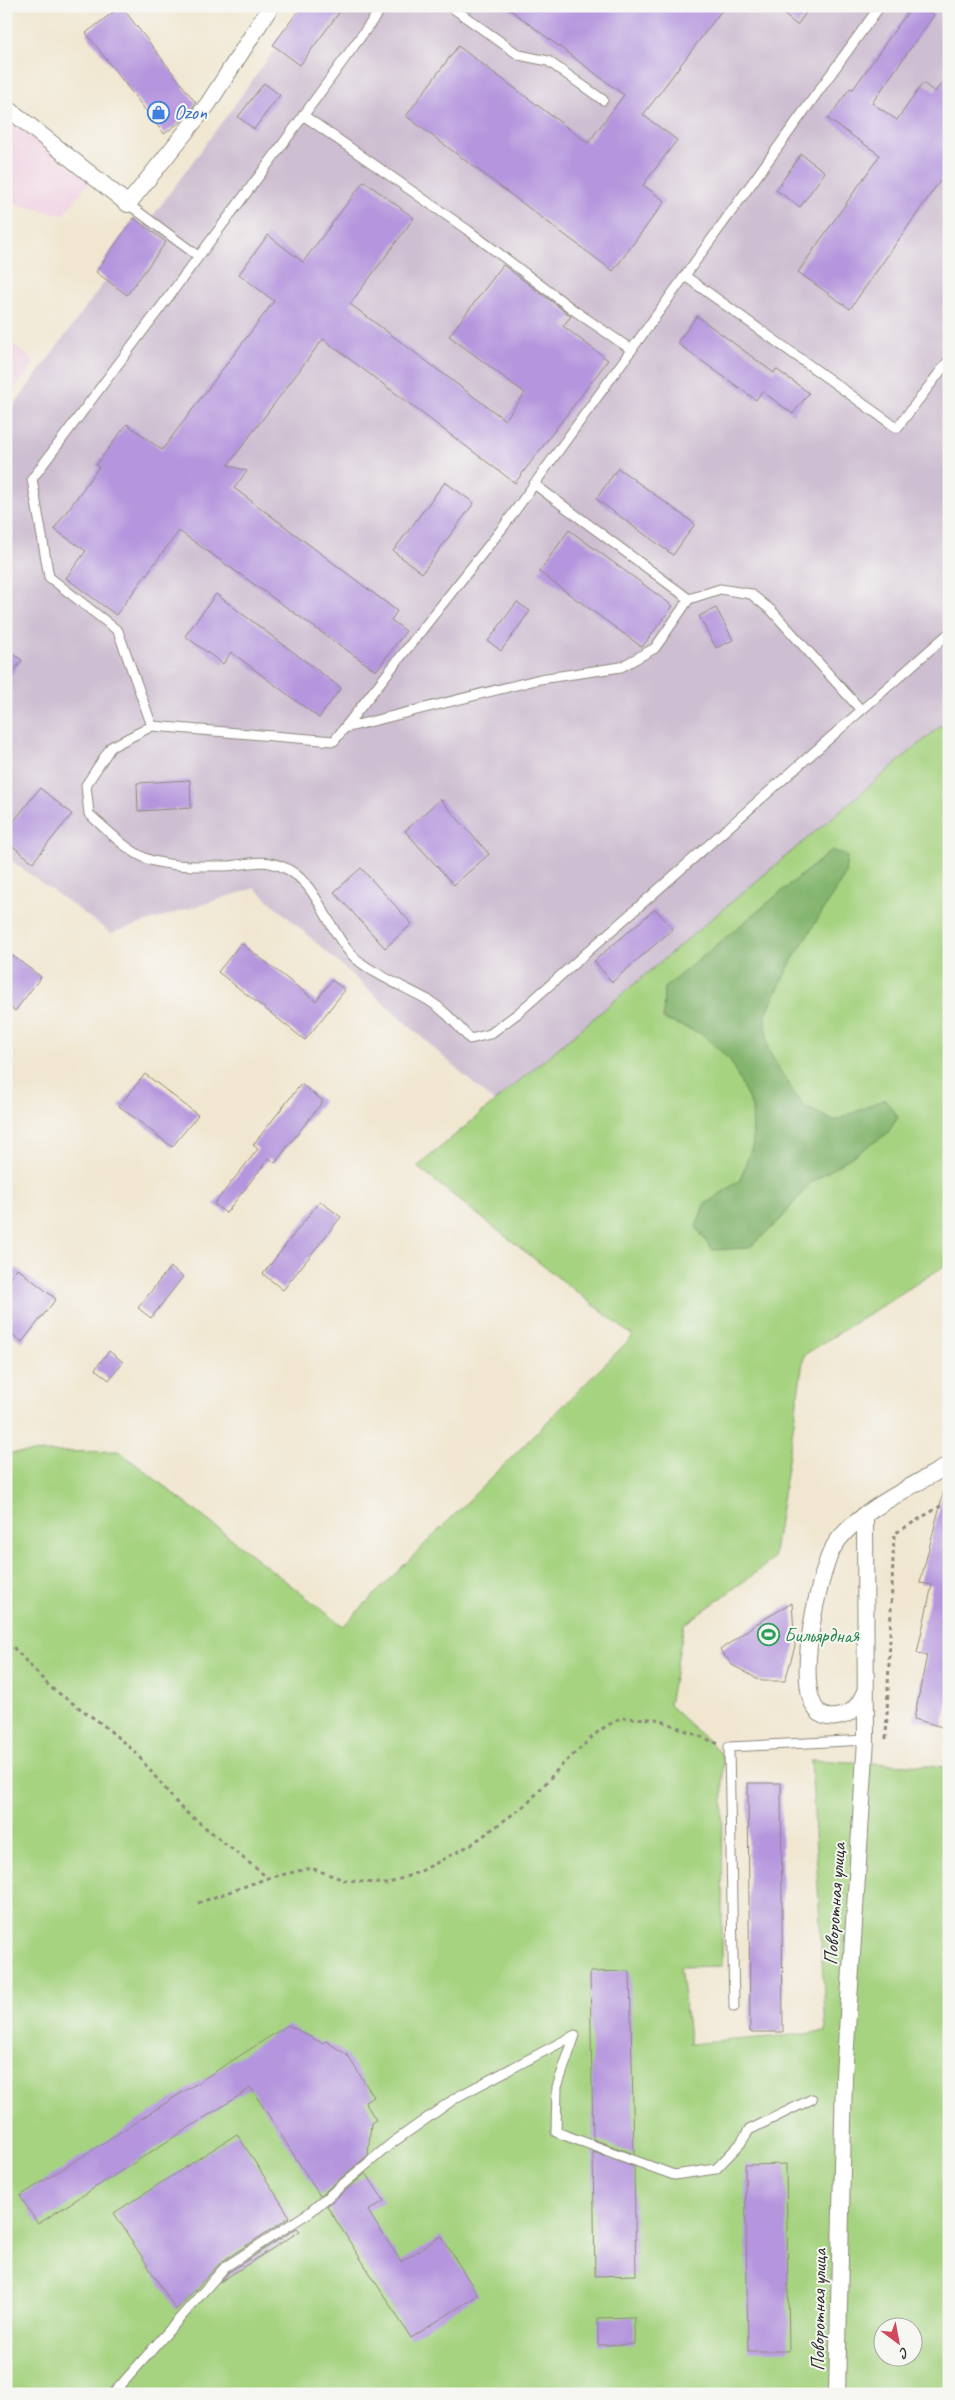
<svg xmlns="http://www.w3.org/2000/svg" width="955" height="2400" viewBox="0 0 955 2400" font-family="Caveat,sans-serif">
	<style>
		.built { fill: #f1d0e3 }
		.industrial { fill: #cebed1 }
		.green { fill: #a6d380; stroke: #687f56; fill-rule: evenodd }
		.forest { fill: #84b56e; stroke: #58704c }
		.building { fill: #b596de }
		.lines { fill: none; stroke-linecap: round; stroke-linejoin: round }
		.service-casing { stroke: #8e897e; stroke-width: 11 }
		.minor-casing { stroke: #8e897e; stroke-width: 18 }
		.path { stroke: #8e897e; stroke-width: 3; stroke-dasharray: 4 4; stroke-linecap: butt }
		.service { stroke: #fff; stroke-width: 9 }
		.minor { stroke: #fff; stroke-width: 16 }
		.labels { text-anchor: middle; stroke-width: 4; stroke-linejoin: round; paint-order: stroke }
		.shop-label { font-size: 20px; fill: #366cbe; stroke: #f6f6f2; text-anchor: start }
		.leisure-label { font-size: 20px; fill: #27864d; stroke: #f6f6f2; text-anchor: start }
		.street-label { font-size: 20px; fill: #2b2b2b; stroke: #f6f6f2 }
	</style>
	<rect width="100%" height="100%" fill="#f6f6f2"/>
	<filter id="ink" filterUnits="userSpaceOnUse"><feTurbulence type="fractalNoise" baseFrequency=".02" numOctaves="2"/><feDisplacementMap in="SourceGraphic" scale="10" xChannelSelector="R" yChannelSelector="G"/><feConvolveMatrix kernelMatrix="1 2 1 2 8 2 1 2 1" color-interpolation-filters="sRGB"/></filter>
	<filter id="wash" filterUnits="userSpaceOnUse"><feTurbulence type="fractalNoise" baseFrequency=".0096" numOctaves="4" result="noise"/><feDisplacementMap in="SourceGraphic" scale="20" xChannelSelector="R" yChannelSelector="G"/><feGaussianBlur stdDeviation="1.12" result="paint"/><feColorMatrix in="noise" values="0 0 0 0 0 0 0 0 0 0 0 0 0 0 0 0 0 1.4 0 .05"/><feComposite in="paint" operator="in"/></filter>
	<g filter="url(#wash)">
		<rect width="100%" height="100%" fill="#f1e7d1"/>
		<g class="built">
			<polygon points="6,117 90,181 63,215 6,202"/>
			<polygon points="6,339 35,362 6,401"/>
		</g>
		<polygon class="industrial" points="307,6 949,6 949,719 494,1102 255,888 111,933 6,857 6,416"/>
		<path class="green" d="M949,719V1263L804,1355L773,1560L684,1625L669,1705L723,1755L722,1966L680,1967L690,2044L826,2032L811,1760L949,1767V2394H6V1453L119,1451L343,1626L633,1336L417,1167ZM882,2328H912V2358H882Z"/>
		<polygon class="forest" points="832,850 847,856 845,875 791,962 765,1016 768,1050 784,1077 803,1106 834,1121 885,1099 898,1117 887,1134 809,1184 781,1219 749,1248 712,1250 696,1227 704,1205 740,1180 753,1144 752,1107 730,1060 702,1034 663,1019 664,988"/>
		<g id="blocks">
			<g class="building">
				<polygon points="121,6 196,103 184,119 164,134 86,33"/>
				<polygon points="302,6 344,6 300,65 273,45"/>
				<polygon points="505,6 725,6 643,115 677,140 643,185 665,201 613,271 406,116 458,46 588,143 624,95"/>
				<polygon points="773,6 811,6 797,25"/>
				<polygon points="912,6 921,6 934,15 872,103 897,120 923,83 935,92 949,72 949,168 850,309 798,272 880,155 828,119 850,88 853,89"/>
				<polygon points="264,83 280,95 254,129 238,117"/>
				<polygon points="801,154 825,172 800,207 776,190"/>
				<polygon points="364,181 414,218 350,304 505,420 525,393 449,336 503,265 571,316 563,326 608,360 515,483 323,339 228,465 247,471 234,488 397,611 391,620 406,631 376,671 179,531 116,615 66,578 86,551 54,529 99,467 96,465 127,424 162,450 274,301 239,274 268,235 303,262"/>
				<polygon points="134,218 166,242 127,295 96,272"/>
				<polygon points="697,316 774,373 776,369 809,393 793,414 762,391 756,400 677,343"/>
				<polygon points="618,468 695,524 673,555 596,499"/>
				<polygon points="445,482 474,503 422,573 393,551"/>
				<polygon points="569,530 673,606 642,647 539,572"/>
				<polygon points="216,594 341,688 319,718 231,652 223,664 185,636"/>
				<polygon points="517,602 530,611 501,651 488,641"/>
				<polygon points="716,608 733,640 716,648 699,616"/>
				<polygon points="6,649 22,660 6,682"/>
				<polygon points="190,780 191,808 138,811 137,783"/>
				<polygon points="40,788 72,814 33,862 6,841 6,831"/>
				<polygon points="440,799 489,854 454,885 405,831"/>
				<polygon points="361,868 412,924 385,948 334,892"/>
				<polygon points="655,909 673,929 612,982 594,961"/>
				<polygon points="241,943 316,1001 332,980 345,990 305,1040 218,972"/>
				<polygon points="6,951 41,977 15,1011 6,1004"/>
				<polygon points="145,1074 198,1115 172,1147 119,1106"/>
				<polygon points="301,1084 323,1101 275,1163 269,1158 226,1213 214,1204 258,1149 253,1145"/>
				<polygon points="320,1201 341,1217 283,1290 263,1274"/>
				<polygon points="170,1267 183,1277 151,1318 138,1308"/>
				<polygon points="17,1268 56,1299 22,1342 6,1329 6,1283"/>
				<polygon points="109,1351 123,1362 109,1380 95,1369"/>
				<polygon points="944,1490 949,1491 949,1697 942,1727 914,1719 927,1655 917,1653 932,1585 920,1583"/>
				<polygon points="792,1603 795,1646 785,1681 762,1681 732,1665 720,1650 756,1624"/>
				<polygon points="748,1783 781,1783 783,2032 750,2032"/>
				<polygon points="630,1971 634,2154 593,2139 590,1972"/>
				<polygon points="288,2025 322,2043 326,2041 347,2055 374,2097 365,2102 376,2120 371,2123 368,2155 320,2196 251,2088 38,2224 20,2196"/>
				<polygon points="237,2134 290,2217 221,2262 176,2310 114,2213"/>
				<polygon points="593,2152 634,2167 636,2275 595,2276"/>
				<polygon points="786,2164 789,2351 748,2351 745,2165"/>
				<polygon points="366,2173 384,2201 368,2211 401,2262 441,2236 478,2295 411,2338 327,2206"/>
				<polygon points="297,2228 300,2231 220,2282 229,2272"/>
				<polygon points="634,2317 634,2344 598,2345 598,2318"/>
			</g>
		</g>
	</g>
	<g filter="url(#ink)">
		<use href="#blocks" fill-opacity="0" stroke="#8e897e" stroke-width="1"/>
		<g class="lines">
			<defs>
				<g id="service">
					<polyline points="450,6 519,55 548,61 603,100"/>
					<path d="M880,6L504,526L334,741L152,726L111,747L86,785L89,814C106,829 129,853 150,860C173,867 201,866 225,866C239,866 257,860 270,863C317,872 323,924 351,954C369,973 405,987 428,1000C445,1010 457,1025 470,1039L490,1034L517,1014L949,633"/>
					<polyline points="303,115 469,231 575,311 632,350"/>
					<polyline points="128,204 198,256"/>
					<polyline points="685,276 897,428 949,360"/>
					<polyline points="534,484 689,599 720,589 751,594 772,611 861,710"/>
					<polyline points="152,726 118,631 49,577 32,479 274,156 383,6"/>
					<polyline points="345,728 540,679 621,667 655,648 689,599"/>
					<polyline points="734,2007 729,1747 866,1740"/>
					<polyline points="113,2394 225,2267 310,2212 392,2143 457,2097 575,2035 557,2087 556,2132 674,2175 716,2169 740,2144 749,2130 812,2099"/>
				</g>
				<g id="minor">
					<polyline points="6,107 128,204 208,104 271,6"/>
					<path d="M865,1692C858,1706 852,1715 836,1717C782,1726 819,1572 833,1548C852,1514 915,1485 949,1465"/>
					<polyline points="837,2394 844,2076 866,1740 865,1514"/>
				</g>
			</defs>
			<use href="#service" class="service-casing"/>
			<use href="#minor" class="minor-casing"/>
			<g class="path">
				<polyline points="6,1644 13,1647 50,1687 102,1724 135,1752 181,1808 268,1878 311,1868 344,1880 387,1884 421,1871 472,1844 528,1803 560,1767 600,1730 620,1718 657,1719 719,1744"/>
				<polyline points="886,1739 894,1534 949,1501"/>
				<polyline points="198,1903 268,1878"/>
			</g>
			<use href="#service" class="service"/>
			<use href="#minor" class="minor"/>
		</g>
	</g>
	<defs>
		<symbol id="shop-ring" viewBox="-11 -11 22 22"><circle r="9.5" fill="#f6f6f2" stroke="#3f7fe0" stroke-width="1.5"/><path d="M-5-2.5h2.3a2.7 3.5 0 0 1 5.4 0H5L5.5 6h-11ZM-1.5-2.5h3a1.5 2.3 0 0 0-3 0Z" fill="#3f7fe0"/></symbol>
		<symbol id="stadium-ring" viewBox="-11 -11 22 22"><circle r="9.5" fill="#f6f6f2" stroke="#2e9e5b" stroke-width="1.5"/><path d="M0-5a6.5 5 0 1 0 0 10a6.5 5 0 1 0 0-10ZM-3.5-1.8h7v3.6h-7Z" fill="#2e9e5b"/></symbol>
	</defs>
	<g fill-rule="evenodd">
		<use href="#shop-ring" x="146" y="100" width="25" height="25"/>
		<use href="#stadium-ring" x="756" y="1622" width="25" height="25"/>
	</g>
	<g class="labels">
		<g class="shop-label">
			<text x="174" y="119">Ozon</text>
		</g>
		<g class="leisure-label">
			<text x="784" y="1642">Бильярдная</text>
		</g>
		<g class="street-label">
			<text transform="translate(834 1904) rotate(-86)" y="7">Поворотная улица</text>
			<text transform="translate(818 2310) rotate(-89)" y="7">Поворотная улица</text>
		</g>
	</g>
	<rect width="955" height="2400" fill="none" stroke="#f6f6f2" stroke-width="25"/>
	<g transform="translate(898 2342) rotate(148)"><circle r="24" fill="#f6f6f2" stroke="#a5a5a2"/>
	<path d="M0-4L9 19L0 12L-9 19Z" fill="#d1495b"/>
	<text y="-8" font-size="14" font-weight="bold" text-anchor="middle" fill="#2b2b2b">С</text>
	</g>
</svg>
